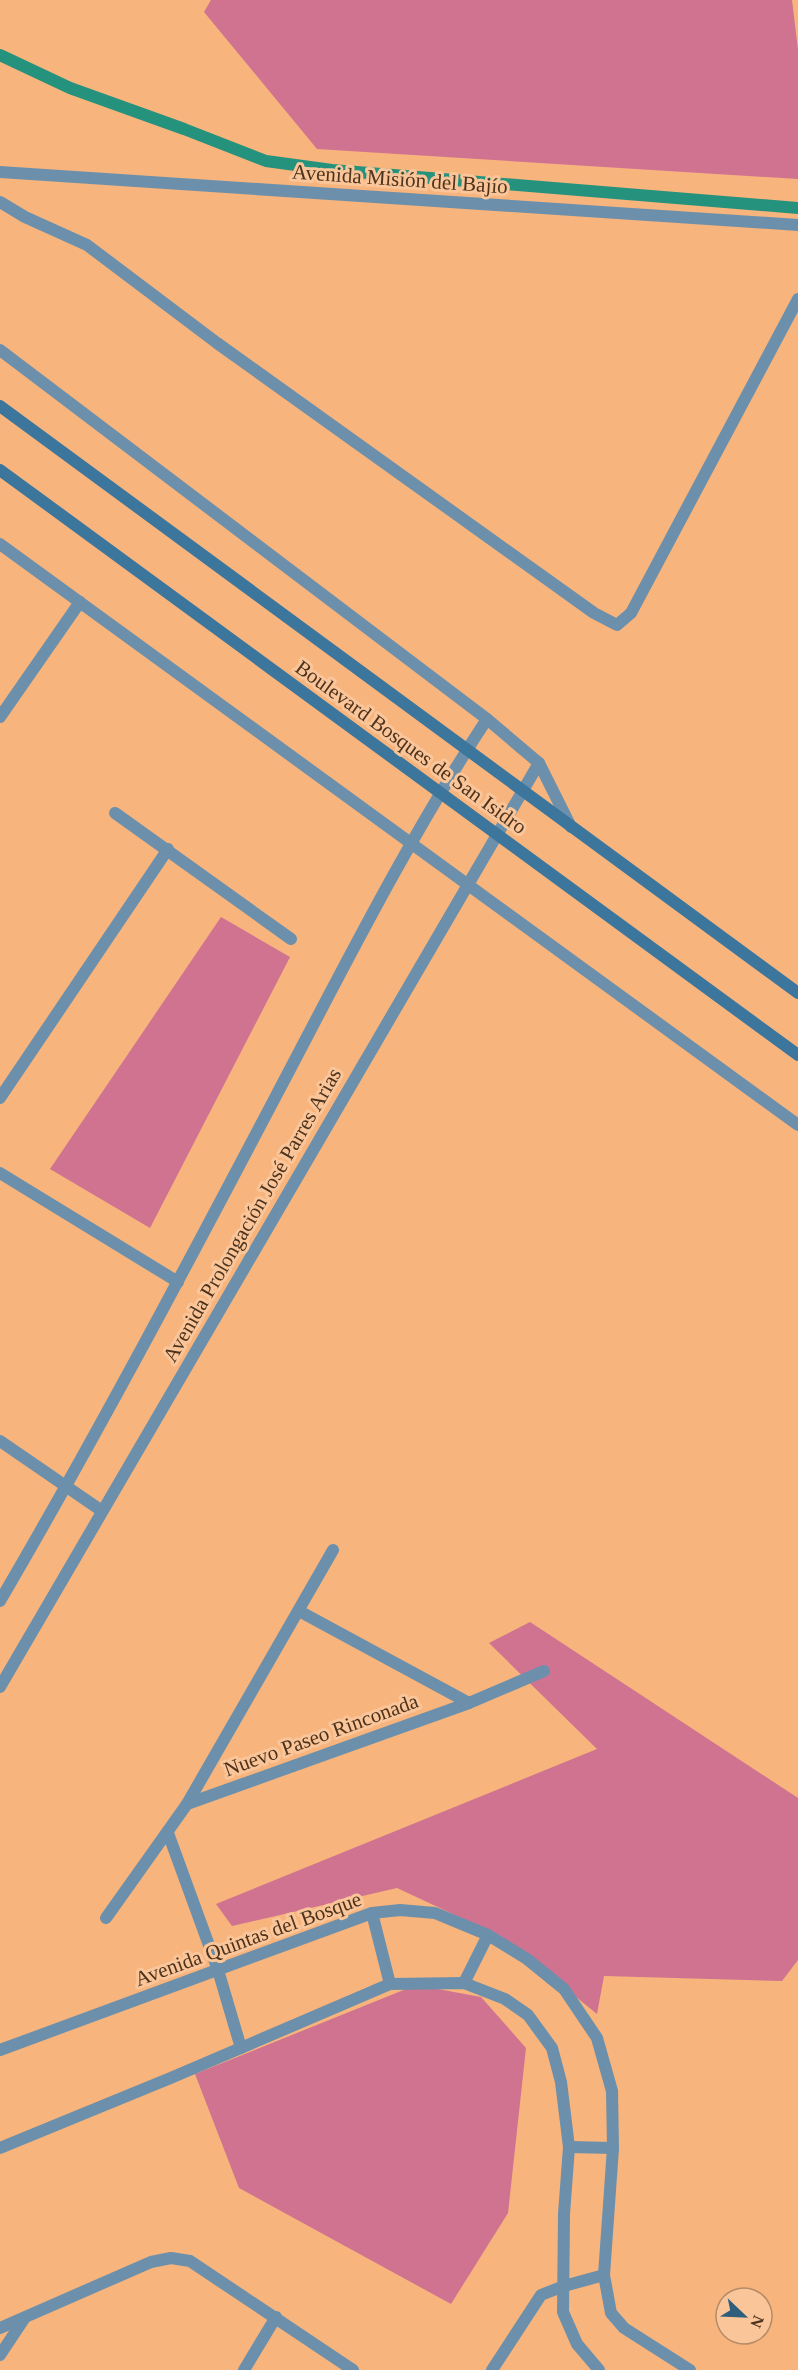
<svg xmlns="http://www.w3.org/2000/svg" width="798" height="2370" viewBox="0 0 798 2370" font-family="Georgia,serif">
	<style>
		.green { fill: #cf7391 }
		.lines { fill: none; stroke-linecap: round; stroke-linejoin: round }
		.stream { stroke: #24927c; stroke-width: 12 }
		.minor { stroke: #6c90ab; stroke-width: 12 }
		.secondary { stroke: #3c769d; stroke-width: 12 }
		.labels { text-anchor: middle; stroke-width: 6; stroke-linejoin: round; paint-order: stroke }
		.street-label { font-size: 21px; fill: #4d331c; stroke: #fbc59a }
	</style>
	<rect width="100%" height="100%" fill="#f7b47d"/>
	<g class="green">
		<polygon points="211,0 792,0 798,50 798,179 317,149 204,12"/>
		<polygon points="221,917 290,957 150,1228 50,1169"/>
		<polygon points="530,1622 798,1798 798,1960 782,1981 604,1976 597,2014 502,1937 397,1888 232,1926 216,1904 597,1749 489,1643"/>
		<polygon points="416,1985 481,1997 526,2048 508,2213 451,2304 239,2188 195,2074"/>
	</g>
	<g class="lines">
		<polyline class="stream" points="0,55 70,88 184,129 266,161 332,170 798,208"/>
		<g class="minor">
			<polyline points="0,172 798,225"/>
			<polyline points="0,202 25,217 87,245 217,343 594,613 617,625 631,613 798,299"/>
			<polyline points="0,350 487,719 539,763 571,827"/>
			<polyline points="0,544 798,1125"/>
			<polyline points="0,717 80,602"/>
			<polyline points="115,813 291,939"/>
			<polyline points="0,1098 168,849"/>
			<polyline points="0,1173 178,1282"/>
			<polyline points="0,1441 102,1511"/>
			<path d="M0,1601C97,1435 187,1265 277,1094C344,967 408,839 487,719"/>
			<polyline points="299,1611 469,1703"/>
			<polyline points="0,1687 539,763"/>
			<polyline points="187,1804 469,1703 544,1671"/>
			<polyline points="168,1833 218,1970 241,2048"/>
			<polyline points="372,1913 390,1984"/>
			<polyline points="106,1918 187,1804 333,1550"/>
			<polyline points="464,1983 488,1935"/>
			<polyline points="0,2050 372,1913 400,1910 435,1913 488,1935 527,1959 564,1989 597,2038 612,2091 613,2148 604,2275 611,2313 624,2328 690,2370"/>
			<polyline points="569,2147 613,2148"/>
			<polyline points="0,2148 173,2077 390,1984 464,1983 505,1999 528,2015 552,2048 561,2082 569,2147 564,2214 563,2312 577,2344 599,2370"/>
			<polyline points="0,2328 151,2262 171,2258 190,2261 353,2370"/>
			<polyline points="0,2355 24,2319"/>
			<polyline points="244,2370 276,2317"/>
			<polyline points="492,2370 541,2295 564,2286 604,2275"/>
		</g>
		<g class="secondary">
			<polyline points="0,406 798,993"/>
			<polyline points="0,470 798,1055"/>
		</g>
	</g>
	<g class="labels">
		<g class="street-label">
			<text transform="translate(400 179) rotate(4)" y="7">Avenida Misión del Bajío</text>
			<text transform="translate(411 747) rotate(36)" y="7">Boulevard Bosques de San Isidro</text>
			<text transform="translate(252 1215) rotate(-60)" y="7">Avenida Prolongación José Parres Arias</text>
			<text transform="translate(321 1735) rotate(-20)" y="7">Nuevo Paseo Rinconada</text>
			<text transform="translate(248 1939) rotate(-20)" y="7">Avenida Quintas del Bosque</text>
		</g>
	</g>
	<g transform="translate(744 2316) rotate(113)"><circle r="28" fill="#fbc59a" stroke="#b58b68" stroke-width="1.5"/>
	<path d="M0-4.5L10 22L0 15L-10 22Z" fill="#2f5d7c"/>
	<text y="-9" font-size="16" font-weight="bold" text-anchor="middle" fill="#4d331c">N</text>
	</g>
</svg>
